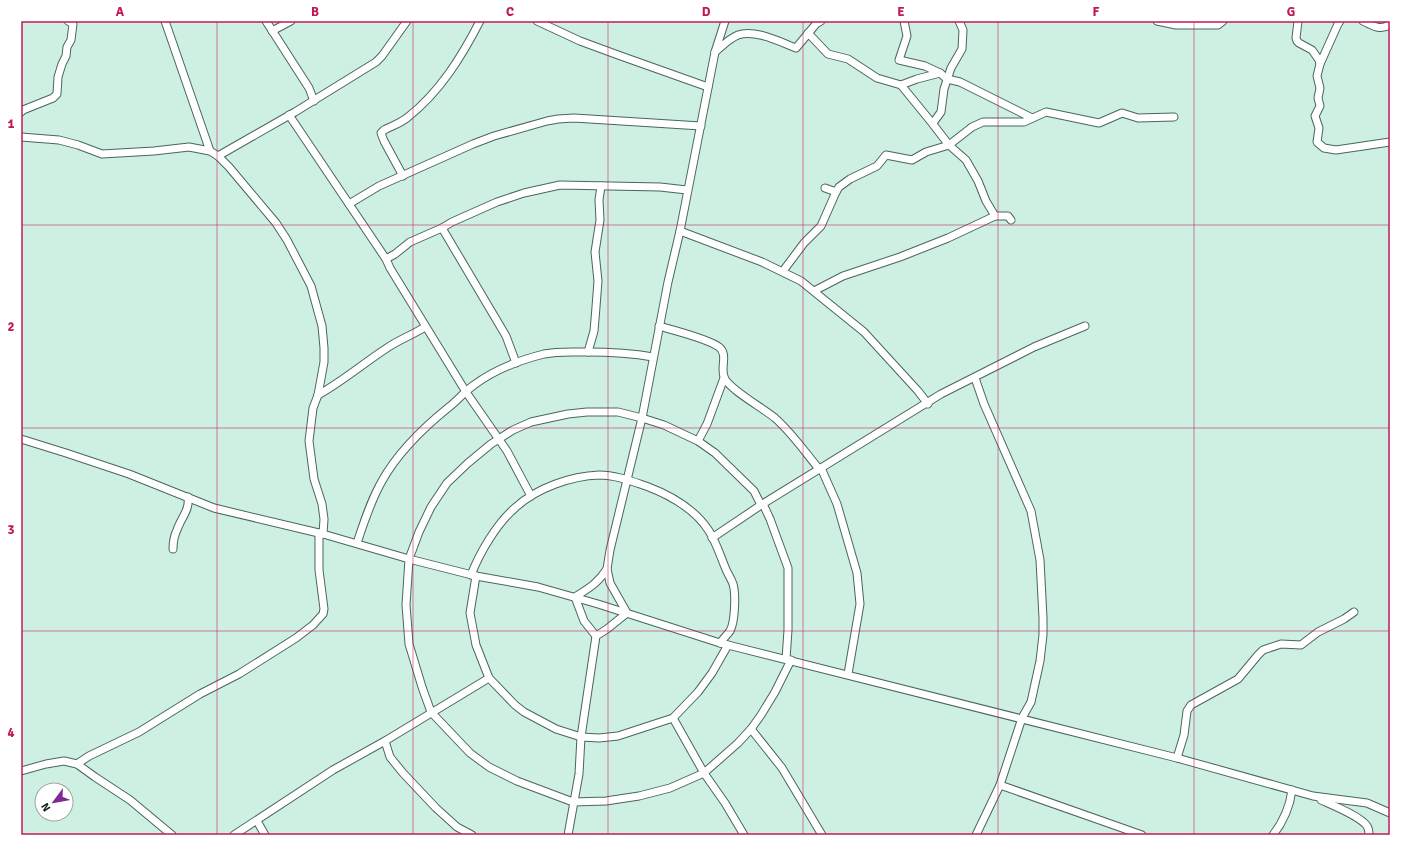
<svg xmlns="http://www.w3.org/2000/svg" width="1411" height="856" viewBox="0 0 1411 856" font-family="Signika,sans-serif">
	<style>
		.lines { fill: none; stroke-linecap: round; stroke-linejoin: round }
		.minor-casing { stroke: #49665b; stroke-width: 9 }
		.minor { stroke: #fff; stroke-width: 7 }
		.grid { fill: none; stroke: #c2185b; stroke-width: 1; stroke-opacity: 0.55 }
		.neatline { fill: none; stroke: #c2185b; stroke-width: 1.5 }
		.grid-label { font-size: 13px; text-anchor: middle; font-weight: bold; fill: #c2185b }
	</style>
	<rect width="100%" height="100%" fill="#cef0e2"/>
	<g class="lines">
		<defs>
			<g id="minor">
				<polyline points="165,21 210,151"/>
				<polyline points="266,21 309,88 314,101"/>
				<polyline points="537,21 580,41 618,55 708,87"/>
				<polyline points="904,21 907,36 899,60 925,66 940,73"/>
				<polyline points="1157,21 1176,25 1218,25 1223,21"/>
				<polyline points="1298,21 1296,38 1297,41 1299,43 1312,50 1319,60 1320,64 1317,76 1320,88 1318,98 1320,106 1315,116 1319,128 1317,142 1324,148 1336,150 1390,142"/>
				<path d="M1363,21C1371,25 1380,31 1389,25V21"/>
				<polyline points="272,31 291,21"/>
				<polyline points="808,33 828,54 848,59 877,78 901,85 932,123 949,145 972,127 983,122 1024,122 1046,112 1099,123 1122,113 1138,118 1174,117"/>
				<path d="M715,52C722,46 730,38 738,35C755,29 780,42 796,48L816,24L821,21"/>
				<polyline points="1320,64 1338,24 1340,21"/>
				<polyline points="901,85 917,79 940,73 947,79 960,82 1032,118"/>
				<polyline points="21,112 23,110 53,98 57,94 58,77 62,64 66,56 67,47 71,40 73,24 68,21"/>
				<polyline points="289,115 386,259 390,268 466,392 507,451 531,496"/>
				<polyline points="933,123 941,112 944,89 951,68 962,49 963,30 959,21"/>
				<polyline points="21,137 59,140 78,145 102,154 154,151 189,147 210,151 218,156 229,167 276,223 287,240 311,286 322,326 324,348 324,362 318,395 313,408 309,441 314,479 322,504 324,519 323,534"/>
				<polyline points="218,156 295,112 376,62 382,56 407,21"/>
				<path d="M403,176L384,141L381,133L384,130C392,126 401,123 408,117C440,92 462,56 480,21"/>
				<polyline points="825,188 836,192 839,187 850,179 877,166 886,155 912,160 926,152 949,145 966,160 978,181 986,201 995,216 1008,216 1011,220"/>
				<polyline points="349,204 379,186 473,144 494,136 547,121 558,119 574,118 701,126"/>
				<polyline points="442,228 506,336 516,363"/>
				<polyline points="680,231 762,262 801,281 864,332 918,391 928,404"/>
				<polyline points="386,259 395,254 410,242 442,228 452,222 497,202 524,193 560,185 660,187 687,190"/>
				<polyline points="783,271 804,243 821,226 836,192"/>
				<polyline points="814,291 843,276 900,257 948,238 995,216"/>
				<path d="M659,326C673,330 709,339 719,347C729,355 719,369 725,379C732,391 763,408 775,418C792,433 805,452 819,469"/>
				<polyline points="588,352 594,331 596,307 598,281 595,252 600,220 599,200 601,186"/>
				<polyline points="975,378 984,404 1031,511 1040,560 1043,618 1043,635 1040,661 1031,702 1022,718 1000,785 976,835"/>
				<path d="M318,395C343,381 365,362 390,346C401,339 414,334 425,327"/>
				<polyline points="21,439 66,453 129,474 214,508 323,534 409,559 476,576 538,587 598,604 720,643 1177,758 1313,796 1367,803 1390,813"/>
				<polyline points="698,441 707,424 724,378"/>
				<polyline points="821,468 837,504 857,573 860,604 848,674"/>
				<polyline points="763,504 770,519 788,568 788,630 786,659"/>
				<polyline points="761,505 754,491 715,453 698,441 664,425 642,418 618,412 587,412 568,414 531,422 513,430 491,444 468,463 447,483 431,507 419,532 409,559 406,605 409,644 422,687 431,712 470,753 489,767 517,781 573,802 606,801 639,796 670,788 704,773 738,743 751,729 761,715 775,692 791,660"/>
				<polyline points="712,538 761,505 941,394 1034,347 1085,326"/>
				<path d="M357,543C364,522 371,500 382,481C398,452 423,428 449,407C458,400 465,391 474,385C494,370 520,360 544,354C558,351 572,352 586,352C609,352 631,353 653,357"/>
				<path d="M173,549C173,542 174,536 177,530C181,518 190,510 188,497"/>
				<path d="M471,575C480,552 497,523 516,507C537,488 571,476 599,475C615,475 631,481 646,486C670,495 695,509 709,531C716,542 720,555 725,567C727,573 731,578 733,584C736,594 735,622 730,631C727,635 723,639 720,643"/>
				<polyline points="476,576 470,613 476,645 489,678 515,705 524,712 556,729 581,737 599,738 618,736 673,718 698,692 712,673 728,645"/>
				<path d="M596,636L584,621L575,597C589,588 597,584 607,569"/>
				<polyline points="673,718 704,773 725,803 744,835"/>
				<polyline points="751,729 782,768 822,835"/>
				<polyline points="385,741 390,757 403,773 436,808 457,827 472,835"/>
				<polyline points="1177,758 1184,735 1187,711 1191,705 1238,679 1258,655 1263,650 1281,644 1301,645 1318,632 1344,619 1354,612"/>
				<polyline points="77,764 89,756 139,732 200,694 239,674 296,638 313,625 323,614 324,609 319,570 319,533"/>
				<polyline points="21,771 46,764 64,761 77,764 95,777 130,800 172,835"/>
				<polyline points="1000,785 1142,835"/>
				<path d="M1321,800C1332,805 1360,816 1367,826C1369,829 1369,832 1369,835"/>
				<polyline points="257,821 265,835"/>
				<polyline points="234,835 333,770 385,741 489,678"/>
				<polyline points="568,835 579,774 581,737 596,636 607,629 627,613 610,583 607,569 610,550 642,418 668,282 680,231 715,52 725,21"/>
				<path d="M1273,835C1283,822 1290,806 1292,790"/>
			</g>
		</defs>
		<use href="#minor" class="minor-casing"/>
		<use href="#minor" class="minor"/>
	</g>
	<path class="grid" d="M217,21V835M413,21V835M608,21V835M803,21V835M998,21V835M1194,21V835M21,225H1390M21,428H1390M21,631H1390"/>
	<rect width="1411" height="856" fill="none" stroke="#ffffff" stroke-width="44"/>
	<g transform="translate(54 802) rotate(238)"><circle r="19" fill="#ffffff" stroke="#a1a5a4"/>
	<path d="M0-3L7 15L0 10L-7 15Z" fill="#802795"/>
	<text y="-6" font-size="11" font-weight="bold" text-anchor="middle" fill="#131f1b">N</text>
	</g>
	<rect x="22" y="22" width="1367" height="812" class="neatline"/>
	<g class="grid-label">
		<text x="120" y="16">A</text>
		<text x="315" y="16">B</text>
		<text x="510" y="16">C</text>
		<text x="706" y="16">D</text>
		<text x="901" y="16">E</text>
		<text x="1096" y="16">F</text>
		<text x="1291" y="16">G</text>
		<text x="11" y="128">1</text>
		<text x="11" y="331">2</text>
		<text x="11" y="534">3</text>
		<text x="11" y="737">4</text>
	</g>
</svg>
